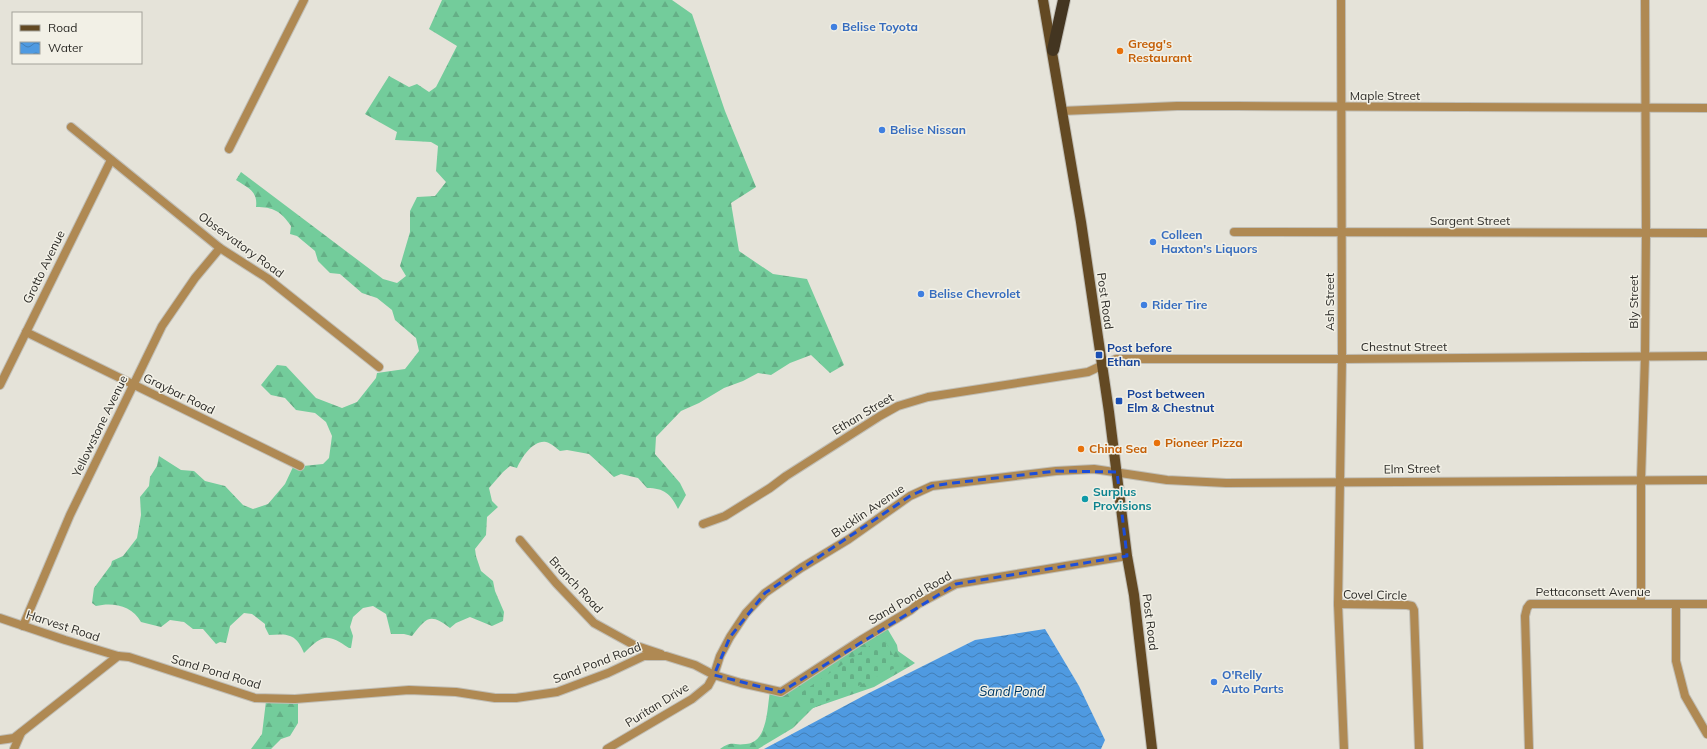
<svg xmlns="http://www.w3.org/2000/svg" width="1707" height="749" viewBox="0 0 1707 749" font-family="Mulish,sans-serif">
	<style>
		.forest { fill: url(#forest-firs) }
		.cemetery { fill: url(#cemetery-stones) }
		.water { fill: url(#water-waves) }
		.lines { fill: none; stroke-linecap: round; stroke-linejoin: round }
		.street-casing { stroke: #c0beb6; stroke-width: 10 }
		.primary-casing { stroke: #c0beb6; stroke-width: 12 }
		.highway-casing { stroke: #c0beb6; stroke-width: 14 }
		.street { stroke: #af8953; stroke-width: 8 }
		.primary { stroke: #634923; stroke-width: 10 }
		.highway { stroke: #433521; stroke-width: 12 }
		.marked { fill: none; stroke: #1d4ed8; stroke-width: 3; stroke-dasharray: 8 5; stroke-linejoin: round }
		.shop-dot { fill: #3f7fe0; stroke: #f2f0e6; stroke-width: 1.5 }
		.food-dot { fill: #e8710a; stroke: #f2f0e6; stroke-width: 1.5 }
		.transit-dot { fill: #1a4fb4; stroke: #f2f0e6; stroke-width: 1.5 }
		.culture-dot { fill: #0f9aa8; stroke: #f2f0e6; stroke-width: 1.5 }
		.labels { text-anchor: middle; stroke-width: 3; stroke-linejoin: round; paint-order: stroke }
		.shop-label { font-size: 12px; font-weight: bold; fill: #366cbe; stroke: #f2f0e6; text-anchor: start }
		.food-label { font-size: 12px; font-weight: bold; fill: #c56008; stroke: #f2f0e6; text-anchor: start }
		.street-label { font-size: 12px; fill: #2d2c28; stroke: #f2f0e6 }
		.transit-label { font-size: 12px; font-weight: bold; fill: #164399; stroke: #f2f0e6; text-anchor: start }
		.culture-label { font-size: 12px; font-weight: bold; fill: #0d838f; stroke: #f2f0e6; text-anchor: start }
		.water-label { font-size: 13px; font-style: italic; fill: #003b68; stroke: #f2f0e6 }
	</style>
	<defs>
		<pattern id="forest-firs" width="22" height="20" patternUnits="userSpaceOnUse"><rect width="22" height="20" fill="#73cc9b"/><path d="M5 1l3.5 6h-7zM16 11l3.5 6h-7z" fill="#64af86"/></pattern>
		<pattern id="cemetery-stones" width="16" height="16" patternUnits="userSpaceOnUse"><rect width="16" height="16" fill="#73cc9b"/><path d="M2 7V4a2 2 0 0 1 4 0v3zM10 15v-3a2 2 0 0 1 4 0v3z" fill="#64af86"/></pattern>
		<pattern id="water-waves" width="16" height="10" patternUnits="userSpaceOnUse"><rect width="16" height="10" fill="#4f9ae1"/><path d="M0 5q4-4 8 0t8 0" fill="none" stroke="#427eb6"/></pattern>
	</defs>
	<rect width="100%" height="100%" fill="#e5e3d9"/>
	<g class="forest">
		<path d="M442,0H672L692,14L725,111L756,187L731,203L739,251L773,274L807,279L844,365L830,373L811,355L790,363L771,375L758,373L743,381L724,388L699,403L681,411L656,437L655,454L680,483L686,495L678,509C671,494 664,488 647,488L638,478L621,474L614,477L589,454L567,450L560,451C556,448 551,443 546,442C533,440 522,457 517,468L510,466L503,472L489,488L492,501L498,507L487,517L486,535L475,549L476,556L481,571L493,581L495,591L504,612L503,621L492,626L470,617L456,623L450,628C430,613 427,617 412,636L404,634H391L386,614L373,606L363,608L353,617L350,627L353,636L351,648H349C327,633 323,634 304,653C296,633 287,634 269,635L265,627V624L252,614L244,613L230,626L226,643L220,642L216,644L203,629H193L184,622L170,620L161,627L141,622C132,605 112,602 96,606L92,603L94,588L111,565L112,561L123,556L137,538L141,515L140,497L149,486L150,477L157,466L159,456L181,470L194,471L205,481L225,486L243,505L253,509L268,504L285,484L293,467L323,464L329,458L332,436L326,422L315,413L296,410L285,398L271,395L261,385L277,365L286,366L316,398L342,408L357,402L376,378L377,373L405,369L419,351L416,338L395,320L392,310L377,298L362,293L340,274L330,273L318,261L315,251L297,236L290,234L291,226C281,211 273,207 256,207C258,191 248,188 236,180L241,172L383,279L397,283L406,276L400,266L410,232V211L417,197L435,196L446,182L436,171L438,146L431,142L395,140L397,132L365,114L389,76L409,87L417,84L429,92L436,87L457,46L429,29Z"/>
		<path d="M887,628L897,645L898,651L915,663L912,665L874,687L813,708L793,728L758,749H720C733,740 732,746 746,744C768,742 767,708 770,691L781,692Z"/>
		<polygon points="266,701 298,701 298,723 290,736 281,739 271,749 251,749 262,734"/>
	</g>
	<polygon class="cemetery" points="883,637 899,666 811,709 799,694"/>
	<polygon class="water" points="1045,629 1079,686 1105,740 1101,749 764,749 867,694 975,640"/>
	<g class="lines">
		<defs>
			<g id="street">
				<polyline points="1341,0 1342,359 1338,604 1344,749"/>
				<polyline points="1062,111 1177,106 1236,106 1707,108"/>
				<polyline points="71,127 220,248 267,278 379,367"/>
				<polyline points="229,149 304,0"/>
				<polyline points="1234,232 1707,233"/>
				<polyline points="26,332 300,466"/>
				<polyline points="0,385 111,160"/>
				<polyline points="703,524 725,516 770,488 786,476 880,416 898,406 928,397 1088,372 1116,359 1342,359 1707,356"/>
				<polyline points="520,540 556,583 594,623 634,645 661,654"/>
				<polyline points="1338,604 1407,605 1412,606 1414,610 1419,749"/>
				<polyline points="1641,604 1641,479 1645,357 1646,233 1645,0"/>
				<polyline points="1676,604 1676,661 1685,696 1707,734"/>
				<polyline points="0,618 65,640 118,656"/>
				<polyline points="23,626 70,515 162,326 195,278 220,248"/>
				<polyline points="0,740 14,738 118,656 129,657 255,698 295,699 409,690 456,692 495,698 516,698 557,692 608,673 644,656 666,656 695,665 714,675 741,683 781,692 861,640 911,610 918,604 956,584 1127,556"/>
				<polyline points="14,749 21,733"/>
				<polyline points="607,749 692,699 708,686 714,675 720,656 730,637 746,613 765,593 801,568 849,539 910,496 932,486 1056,471 1094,469 1167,480 1226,483 1707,480"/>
				<polyline points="1529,749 1525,616 1527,608 1530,604 1707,604"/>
			</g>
			<polyline id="primary" points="1043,0 1081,222 1109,412 1127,556 1134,595 1152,749"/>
			<polyline id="highway" points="1053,50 1064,0"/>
		</defs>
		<use href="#street" class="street-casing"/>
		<use href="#primary" class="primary-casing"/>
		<use href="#highway" class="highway-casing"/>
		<use href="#street" class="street"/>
		<use href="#primary" class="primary"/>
		<use href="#highway" class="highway"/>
	</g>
	<path class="marked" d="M1056,471L1117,472L1127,556L956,584L781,692L714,675L730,637L765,593L910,496L932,486L953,483Z"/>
	<g class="shop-dot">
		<circle cx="834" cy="27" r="4"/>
		<circle cx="882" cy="130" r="4"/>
		<circle cx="1153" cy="242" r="4"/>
		<circle cx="921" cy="294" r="4"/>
		<circle cx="1144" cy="305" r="4"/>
		<circle cx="1214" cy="682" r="4"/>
	</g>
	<g class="food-dot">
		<circle cx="1120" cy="51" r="4"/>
		<circle cx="1157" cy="443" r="4"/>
		<circle cx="1081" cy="449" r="4"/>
	</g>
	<g class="transit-dot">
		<rect x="1095" y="351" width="8" height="8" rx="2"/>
		<rect x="1115" y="397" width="8" height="8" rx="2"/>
	</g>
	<circle class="culture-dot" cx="1085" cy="499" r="4"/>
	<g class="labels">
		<g class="shop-label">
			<text x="842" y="31">Belise Toyota</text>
			<text x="890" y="134">Belise Nissan</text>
			<text x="1161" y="239">Colleen<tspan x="1161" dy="14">Haxton's Liquors</tspan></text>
			<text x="929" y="298">Belise Chevrolet</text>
			<text x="1152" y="309">Rider Tire</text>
			<text x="1222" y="679">O'Relly<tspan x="1222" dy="14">Auto Parts</tspan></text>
		</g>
		<g class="food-label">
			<text x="1128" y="48">Gregg's<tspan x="1128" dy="14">Restaurant</tspan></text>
			<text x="1165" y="447">Pioneer Pizza</text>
			<text x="1089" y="453">China Sea</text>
		</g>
		<g class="street-label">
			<text x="1385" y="100">Maple Street</text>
			<text x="1470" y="225">Sargent Street</text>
			<text transform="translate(241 245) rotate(36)" y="4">Observatory Road</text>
			<text transform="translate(44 267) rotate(-64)" y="4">Grotto Avenue</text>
			<text transform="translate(1105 301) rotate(82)" y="4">Post Road</text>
			<text transform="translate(1330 302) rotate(-90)" y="4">Ash Street</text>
			<text transform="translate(1634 302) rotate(-90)" y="4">Bly Street</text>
			<text x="1404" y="351">Chestnut Street</text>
			<text transform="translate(179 394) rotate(26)" y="4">Graybar Road</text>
			<text transform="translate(863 414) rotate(-31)" y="4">Ethan Street</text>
			<text transform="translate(100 426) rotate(-64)" y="4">Yellowstone Avenue</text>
			<text transform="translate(1412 469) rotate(-1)" y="4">Elm Street</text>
			<text transform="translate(868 511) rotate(-34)" y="4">Bucklin Avenue</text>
			<text transform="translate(576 585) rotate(47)" y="4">Branch Road</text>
			<text x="1593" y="596">Pettaconsett Avenue</text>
			<text transform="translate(1375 595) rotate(1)" y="4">Covel Circle</text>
			<text transform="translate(910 598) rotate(-30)" y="4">Sand Pond Road</text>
			<text transform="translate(1150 622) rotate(83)" y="4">Post Road</text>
			<text transform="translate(63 626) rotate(18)" y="4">Harvest Road</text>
			<text transform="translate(597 663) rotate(-21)" y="4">Sand Pond Road</text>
			<text transform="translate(216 672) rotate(17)" y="4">Sand Pond Road</text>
			<text transform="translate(657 705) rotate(-32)" y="4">Puritan Drive</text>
		</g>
		<g class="transit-label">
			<text x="1107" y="352">Post before<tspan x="1107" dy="14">Ethan</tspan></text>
			<text x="1127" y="398">Post between<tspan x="1127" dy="14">Elm &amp; Chestnut</tspan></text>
		</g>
		<g class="culture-label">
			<text x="1093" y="496">Surplus<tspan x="1093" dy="14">Provisions</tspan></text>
		</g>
		<g class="water-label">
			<text x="1012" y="696">Sand Pond</text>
		</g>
	</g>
	<rect x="12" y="12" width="130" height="52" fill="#f2f0e6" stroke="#a3a29a"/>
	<rect x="20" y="25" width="20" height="6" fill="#634923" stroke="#a3a29a"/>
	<text x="48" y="32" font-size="12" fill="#2d2c28">Road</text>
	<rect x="20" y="42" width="20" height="12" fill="url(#water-waves)" stroke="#a3a29a"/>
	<text x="48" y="52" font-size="12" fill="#2d2c28">Water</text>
</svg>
